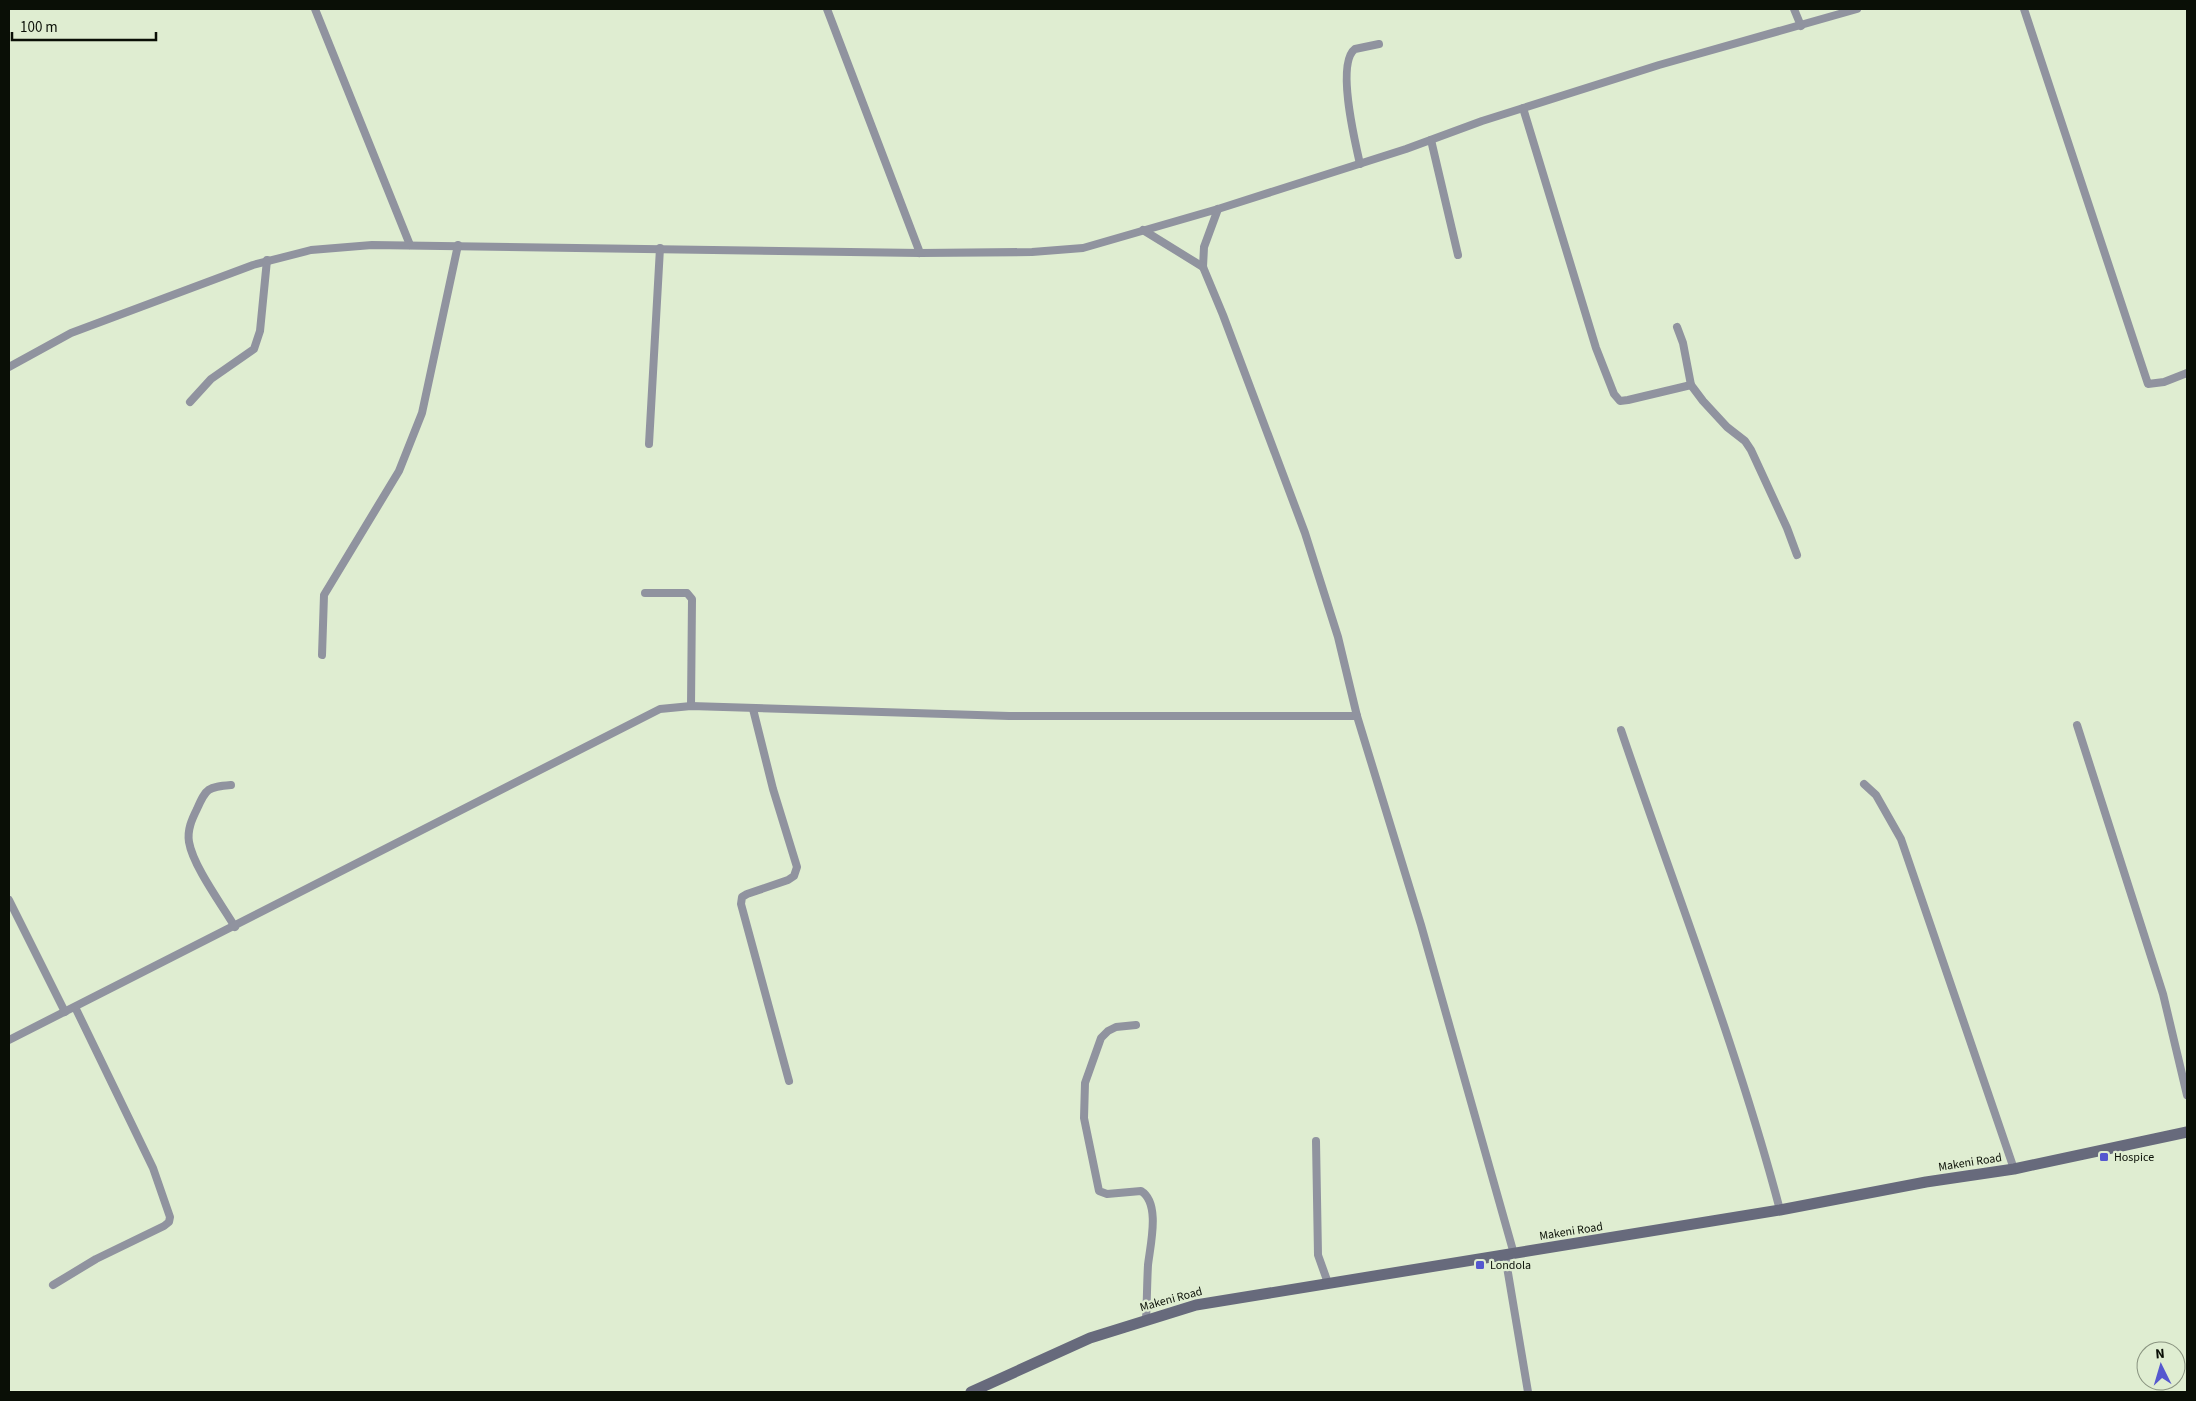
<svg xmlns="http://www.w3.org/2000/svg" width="2196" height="1401" viewBox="0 0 2196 1401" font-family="'Source Sans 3',sans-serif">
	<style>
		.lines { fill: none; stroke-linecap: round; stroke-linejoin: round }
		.minor { stroke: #90939f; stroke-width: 8 }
		.secondary { stroke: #676a7c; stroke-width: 11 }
		.poi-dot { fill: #5558cf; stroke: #dfedd1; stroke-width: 2 }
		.labels { text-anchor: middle; stroke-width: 4.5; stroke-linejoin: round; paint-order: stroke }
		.poi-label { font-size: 12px; fill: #0a0f06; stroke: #dfedd1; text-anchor: start }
		.street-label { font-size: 12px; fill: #0a0f06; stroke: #dfedd1 }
	</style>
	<rect width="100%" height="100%" fill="#dfedd1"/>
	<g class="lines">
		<g class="minor">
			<polyline points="315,9 410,245"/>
			<polyline points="827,9 920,253"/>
			<polyline points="1794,9 1801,26"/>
			<polyline points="2024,9 2148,384 2164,382 2187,373"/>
			<polyline points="1523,108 1596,348 1614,394 1620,401 1628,400 1691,385"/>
			<polyline points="1431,140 1458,255"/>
			<path d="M1360,164C1355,142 1336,63 1355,49L1379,44"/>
			<polyline points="1218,209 1204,247 1203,267 1223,315 1305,533 1338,637 1357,716 1421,925 1514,1254"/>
			<polyline points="1143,230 1203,267"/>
			<polyline points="1677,327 1683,343 1691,385 1703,401 1727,427 1745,441 1751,450 1787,528 1797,555"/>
			<polyline points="9,367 71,333 253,265 311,250 372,245 920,253 1032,252 1083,248 1218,209 1406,149 1482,121 1659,65 1857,9"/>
			<polyline points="190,402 211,379 254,349 260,331 267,260"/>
			<polyline points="649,444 660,248"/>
			<polyline points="645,593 687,593 692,599 691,706"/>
			<polyline points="322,655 324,595 399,471 422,413 458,245"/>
			<polyline points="753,709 773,789 797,867 794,876 788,880 747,894 742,897 741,904 789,1081"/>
			<polyline points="2077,725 2163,994 2187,1095"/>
			<path d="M1621,730C1675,890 1737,1047 1780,1210"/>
			<polyline points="1864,784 1876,795 1901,839 2014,1169"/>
			<path d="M231,785C208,787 206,788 197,809C192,819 187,830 189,842C193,866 222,905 235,927"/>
			<polyline points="9,900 65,1012"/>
			<path d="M1136,1025L1116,1027L1108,1031L1101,1038L1085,1083L1084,1118L1099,1191L1107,1194L1141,1191C1161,1203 1150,1246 1148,1265C1147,1283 1147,1301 1146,1319"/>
			<polyline points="9,1040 660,709 691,706 1009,716 1357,716"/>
			<polyline points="1316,1141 1318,1255 1328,1283"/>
			<polyline points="1505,1255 1528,1392"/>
			<polyline points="53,1285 96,1259 164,1226 169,1222 170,1217 153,1168 75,1007"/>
		</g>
		<polyline class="secondary" points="971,1392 1090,1338 1196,1305 1780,1210 1926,1182 2014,1169 2187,1132"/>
	</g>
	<g class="poi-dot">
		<rect x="2099" y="1152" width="10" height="10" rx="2.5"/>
		<rect x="1475" y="1260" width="10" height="10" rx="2.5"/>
	</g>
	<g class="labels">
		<g class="poi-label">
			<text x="2114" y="1161">Hospice</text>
			<text x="1490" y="1269">Londola</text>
		</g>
		<g class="street-label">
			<text transform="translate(1970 1162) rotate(-9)" y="4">Makeni Road</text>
			<text transform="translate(1571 1231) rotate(-9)" y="4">Makeni Road</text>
			<text transform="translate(1171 1299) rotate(-15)" y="4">Makeni Road</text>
		</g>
	</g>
	<rect width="2196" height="1401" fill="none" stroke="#0a0f06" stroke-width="20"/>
	<g transform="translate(2161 1366) rotate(355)"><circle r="24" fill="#dfedd1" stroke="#8a9480"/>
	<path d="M0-4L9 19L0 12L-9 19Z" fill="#5558cf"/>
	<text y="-8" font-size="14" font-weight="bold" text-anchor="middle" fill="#0a0f06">N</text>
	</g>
	<path d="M12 32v8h144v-8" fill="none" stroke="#0a0f06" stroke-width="2.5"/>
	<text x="20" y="32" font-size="15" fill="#0a0f06" stroke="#dfedd1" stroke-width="4" paint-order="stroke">100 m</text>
</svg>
